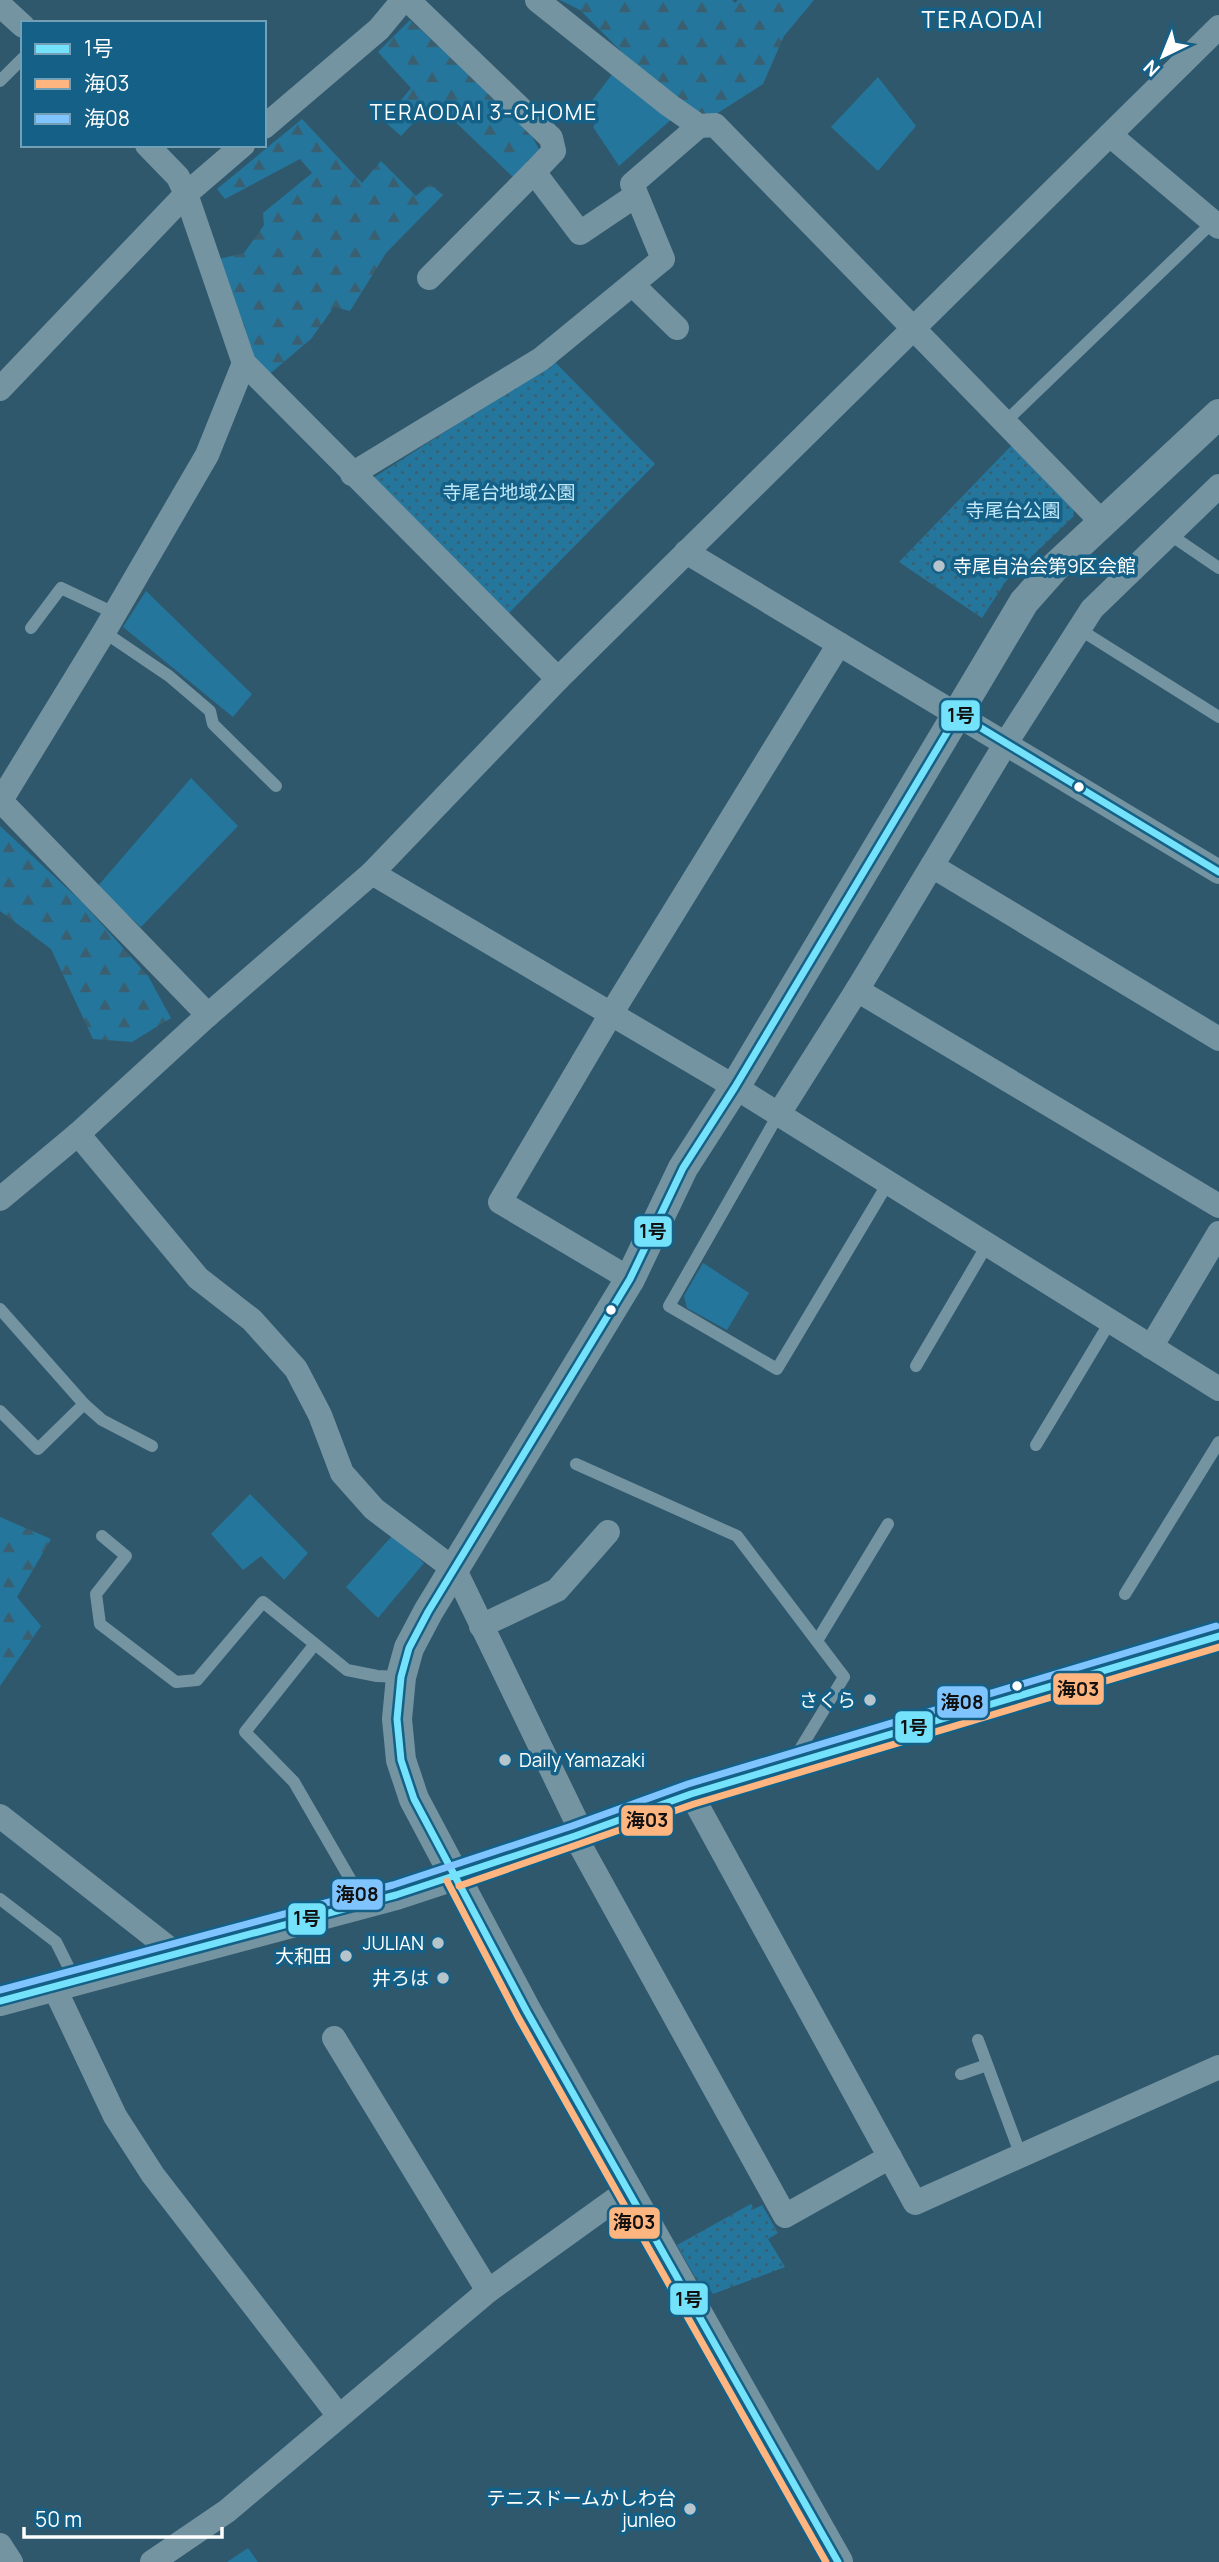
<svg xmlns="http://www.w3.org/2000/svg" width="1219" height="2562" viewBox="0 0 1219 2562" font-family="Manrope,'Noto Sans JP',sans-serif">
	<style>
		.grass { fill: #25769c }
		.forest { fill: url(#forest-firs) }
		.park { fill: url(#park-dots) }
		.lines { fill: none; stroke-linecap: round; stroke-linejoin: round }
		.service { stroke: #7594a2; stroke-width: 12 }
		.minor { stroke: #7594a2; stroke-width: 24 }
		.tertiary { stroke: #7594a2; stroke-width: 30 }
		.bus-1-casing { stroke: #156086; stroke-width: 12 }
		.bus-2-casing { stroke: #156086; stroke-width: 12 }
		.bus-3-casing { stroke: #156086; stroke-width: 12 }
		.bus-1 { stroke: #73e2fa; stroke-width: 7 }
		.bus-2 { stroke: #ffb580; stroke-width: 7 }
		.bus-3 { stroke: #80c4ff; stroke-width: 7 }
		.poi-dot { fill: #b6c5cc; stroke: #156086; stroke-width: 2.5 }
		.bus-dot { fill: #fff; stroke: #156086; stroke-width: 2.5 }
		.labels { text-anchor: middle; stroke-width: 7; stroke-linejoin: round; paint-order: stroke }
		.park-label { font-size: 19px; fill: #bfe8fa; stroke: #156086 }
		.poi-label { font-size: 19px; fill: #fff; stroke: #156086; text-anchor: end }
		.neighbourhood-label { font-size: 21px; letter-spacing: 2px; fill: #fff; stroke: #156086 }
		.quarter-label { font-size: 23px; letter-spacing: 2px; fill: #fff; stroke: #156086 }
		.line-badge { stroke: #156086; stroke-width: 2.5 }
		.pale-badge-label { font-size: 19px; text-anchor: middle; font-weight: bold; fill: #111 }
	</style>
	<defs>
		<pattern id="forest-firs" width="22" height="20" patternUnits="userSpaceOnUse" patternTransform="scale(1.75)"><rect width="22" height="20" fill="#25769c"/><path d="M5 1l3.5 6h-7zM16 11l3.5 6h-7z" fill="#3a5f70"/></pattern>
		<pattern id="park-dots" width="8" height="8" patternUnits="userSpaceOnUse" patternTransform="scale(1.75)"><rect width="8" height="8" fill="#25769c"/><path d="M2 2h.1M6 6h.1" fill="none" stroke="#3a5f70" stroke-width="1.8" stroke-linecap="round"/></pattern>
	</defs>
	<rect width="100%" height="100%" fill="#2f586c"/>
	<g class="grass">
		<polygon points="616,69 674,117 619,166 593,127 596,122 585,110"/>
		<polygon points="878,77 916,126 878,171 831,127"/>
		<polygon points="146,591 252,694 233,717 123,627"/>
		<polygon points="191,778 238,826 141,927 97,887"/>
		<polygon points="703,1263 749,1293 727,1330 687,1308 684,1296"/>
		<polygon points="250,1494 308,1553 284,1580 261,1556 243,1570 211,1534"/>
		<polygon points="393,1535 424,1563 378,1618 346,1587"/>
		<polygon points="248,2548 258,2562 227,2562"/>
	</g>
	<g class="forest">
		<polygon points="560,0 732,0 735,3 738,0 814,0 784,36 763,84 707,120 660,90 580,10"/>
		<polygon points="410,20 528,129 541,153 515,179 443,110 430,105 401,136 384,121 411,88 378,52"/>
		<polygon points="302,119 362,183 381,161 416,196 430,184 443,195 386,253 350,311 334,307 311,339 266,377 251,358 219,259 244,253 264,225 263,213 312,173 300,159 225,199 217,189"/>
		<polygon points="0,826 83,903 148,976 171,1018 132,1042 93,1039 51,949 0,911"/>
		<polygon points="0,1517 51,1539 17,1597 41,1626 0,1686"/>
	</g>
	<g class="park">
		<polygon points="552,359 655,464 509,613 373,478 548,366"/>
		<polygon points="1012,445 1073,503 1074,516 1006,581 982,618 899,562"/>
		<polygon points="751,2204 754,2209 762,2205 778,2233 768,2239 785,2267 713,2294 710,2290 704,2293 677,2245"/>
	</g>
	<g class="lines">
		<g class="service">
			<polyline points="0,81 23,58"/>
			<polyline points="1005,422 1214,221"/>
			<polyline points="1169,534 1219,568"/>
			<polyline points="31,628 61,588 114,613"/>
			<polyline points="1079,629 1219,717"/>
			<polyline points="104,632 169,676 210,711 213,724 276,786"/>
			<polyline points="778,1115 669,1306 777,1369 888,1183"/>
			<polyline points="0,1309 84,1404 38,1449 0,1411"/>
			<polyline points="916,1366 987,1245"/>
			<polyline points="84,1404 102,1420 152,1446"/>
			<polyline points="1036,1445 1110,1322"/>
			<polyline points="576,1464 737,1536 844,1677 794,1759"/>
			<polyline points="102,1536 126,1556 96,1594 100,1624 176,1682 197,1680 263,1602 347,1670 377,1676 401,1677"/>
			<polyline points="1125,1594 1219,1442"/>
			<polyline points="817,1641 888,1524"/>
			<polyline points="315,1644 245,1732 294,1782 364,1903"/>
			<polyline points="0,1899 56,1942 75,1980"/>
			<polyline points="978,2040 1021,2156"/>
			<polyline points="961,2074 987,2065"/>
		</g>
		<g class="minor">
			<polyline points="408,0 551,138 554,151 534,172 580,233 635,196"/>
			<polyline points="537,0 669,105 699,126 715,125 1102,522"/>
			<polyline points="0,5 23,26"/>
			<polyline points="264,127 379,29 403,0"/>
			<polyline points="1110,135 1219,227"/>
			<polyline points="147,145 178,177 186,194 244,363 558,679"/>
			<polyline points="429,278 534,172"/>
			<polyline points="633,285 677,328"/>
			<polyline points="0,389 186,194 243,145"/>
			<polyline points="352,474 541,359 663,259 632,184 699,126"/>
			<polyline points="686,552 1219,872"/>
			<polyline points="1,801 208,1015"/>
			<polyline points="0,802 104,632 207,455 244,363"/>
			<polyline points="932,866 1219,1039"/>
			<polyline points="372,873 735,1087 1219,1389"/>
			<polyline points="857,990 1219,1206"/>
			<polyline points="778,1115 857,990 1006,743 1092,609 1219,486"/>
			<polyline points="78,1134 198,1278 252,1320 296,1369 320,1415 342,1473 374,1509 455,1570 582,1833"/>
			<polyline points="0,1199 78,1134 208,1015 372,873 558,679 1219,27"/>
			<polyline points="630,1279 500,1202 611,1014 839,644"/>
			<polyline points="1151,1347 1219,1233"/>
			<polyline points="481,1626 557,1590 608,1532"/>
			<polyline points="691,1794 915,2203 1219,2067"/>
			<polyline points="0,1816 175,1953"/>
			<polyline points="575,1836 785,2216 890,2157"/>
			<polyline points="54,1987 115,2116 153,2175 339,2416"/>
			<polyline points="334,2038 488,2291"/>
			<polyline points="0,2545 11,2562"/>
			<polyline points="152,2562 227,2511 488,2291 627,2191"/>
		</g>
		<g class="tertiary">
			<polyline points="0,2001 396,1895 575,1836 691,1794 1219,1636"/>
			<polyline points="838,2562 527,2012 414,1799 401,1760 397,1719 401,1677 409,1648 428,1612 630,1279 683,1168 735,1087 1024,602 1056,566 1219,414"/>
		</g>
		<defs>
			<g id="bus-1">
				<polyline points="0,2001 396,1895 575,1836 691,1794 1219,1636"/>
				<polyline points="838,2562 527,2012 414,1799 401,1760 397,1719 401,1677 409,1648 428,1612 630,1279 683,1168 735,1087 958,714 1219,872"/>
			</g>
			<g id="bus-2">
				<polyline points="447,1881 518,2017 826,2562"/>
				<polyline points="459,1886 694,1804 1219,1647"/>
			</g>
			<polyline id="bus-3" points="0,1990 393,1885 572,1826 688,1784 1216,1626"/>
		</defs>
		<use href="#bus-1" class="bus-1-casing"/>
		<use href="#bus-2" class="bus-2-casing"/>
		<use href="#bus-3" class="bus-3-casing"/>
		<use href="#bus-1" class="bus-1"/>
		<use href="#bus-2" class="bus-2"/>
		<use href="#bus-3" class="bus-3"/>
	</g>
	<g class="poi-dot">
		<circle cx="939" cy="566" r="7"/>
		<circle cx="870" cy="1700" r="7"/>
		<circle cx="505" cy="1760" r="7"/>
		<circle cx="438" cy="1943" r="7"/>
		<circle cx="346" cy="1956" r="7"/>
		<circle cx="443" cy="1978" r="7"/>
		<circle cx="690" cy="2509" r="7"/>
	</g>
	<g class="bus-dot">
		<circle cx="1079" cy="787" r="6"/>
		<circle cx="611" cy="1310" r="6"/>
		<circle cx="1017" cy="1686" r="6"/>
	</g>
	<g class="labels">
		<g class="park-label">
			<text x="509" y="499">寺尾台地域公園</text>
			<text x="1013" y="517">寺尾台公園</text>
		</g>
		<g class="poi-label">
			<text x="953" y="573" text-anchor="start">寺尾自治会第9区会館</text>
			<text x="856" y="1707">さくら</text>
			<text x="519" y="1767" text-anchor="start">Daily Yamazaki</text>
			<text x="424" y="1950">JULIAN</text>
			<text x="332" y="1963">大和田</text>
			<text x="429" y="1985">井ろは</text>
			<text x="676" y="2505">テニスドームかしわ台<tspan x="676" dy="22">junleo</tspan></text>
		</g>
		<g class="neighbourhood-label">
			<text x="484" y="120">TERAODAI 3-CHOME</text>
		</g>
		<g class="quarter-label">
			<text x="983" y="28">TERAODAI</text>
		</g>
	</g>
	<g class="line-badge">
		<rect x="940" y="699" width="41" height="33" rx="7" fill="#73e2fa"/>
		<rect x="633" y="1215" width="40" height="33" rx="7" fill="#73e2fa"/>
		<rect x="1052" y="1672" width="53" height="34" rx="7" fill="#ffb580"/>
		<rect x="936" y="1685" width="53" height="34" rx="7" fill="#80c4ff"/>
		<rect x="894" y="1710" width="40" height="34" rx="7" fill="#73e2fa"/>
		<rect x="620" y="1804" width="54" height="33" rx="7" fill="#ffb580"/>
		<rect x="331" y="1878" width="53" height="33" rx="7" fill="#80c4ff"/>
		<rect x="287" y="1902" width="40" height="34" rx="7" fill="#73e2fa"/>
		<rect x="608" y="2206" width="53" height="34" rx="7" fill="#ffb580"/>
		<rect x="669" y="2282" width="40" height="34" rx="7" fill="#73e2fa"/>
	</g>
	<g class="pale-badge-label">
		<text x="961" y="722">1号</text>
		<text x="653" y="1238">1号</text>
		<text x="1078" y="1696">海03</text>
		<text x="962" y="1709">海08</text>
		<text x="914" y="1734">1号</text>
		<text x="647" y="1827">海03</text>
		<text x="357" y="1901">海08</text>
		<text x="307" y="1925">1号</text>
		<text x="634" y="2229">海03</text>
		<text x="689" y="2306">1号</text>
	</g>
	<rect x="21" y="21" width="245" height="126" fill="#156086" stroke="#73a0b6" stroke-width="2"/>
	<rect x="35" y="44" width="35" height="10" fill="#73e2fa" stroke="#73a0b6" stroke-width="2"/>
	<text x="84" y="56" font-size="21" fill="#ffffff">1号</text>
	<rect x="35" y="79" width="35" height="10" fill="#ffb580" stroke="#73a0b6" stroke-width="2"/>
	<text x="84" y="91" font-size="21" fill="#ffffff">海03</text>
	<rect x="35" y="114" width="35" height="10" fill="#80c4ff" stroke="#73a0b6" stroke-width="2"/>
	<text x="84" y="126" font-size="21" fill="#ffffff">海08</text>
	<g transform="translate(1163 56) rotate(223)" stroke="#156086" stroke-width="5" paint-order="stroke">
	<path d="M0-5L12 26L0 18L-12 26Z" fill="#ffffff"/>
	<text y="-10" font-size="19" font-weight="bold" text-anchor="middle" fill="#ffffff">N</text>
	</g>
	<path d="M24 2527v10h198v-10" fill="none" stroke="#ffffff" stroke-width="3.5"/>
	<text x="35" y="2527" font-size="21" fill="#ffffff" stroke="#156086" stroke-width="5" paint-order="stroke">50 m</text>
</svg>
